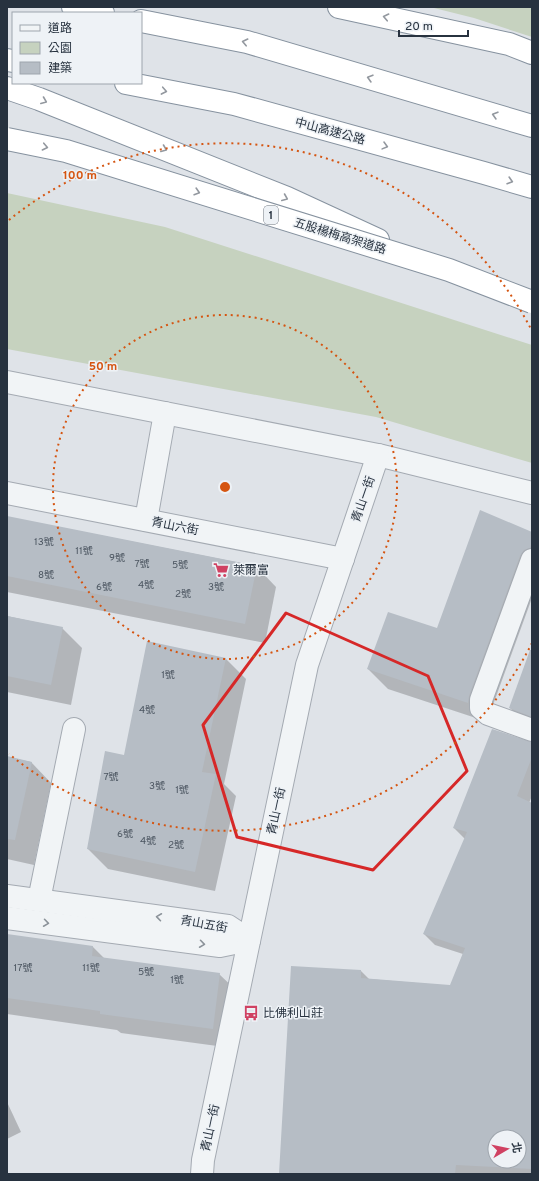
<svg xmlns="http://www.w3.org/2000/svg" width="539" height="1181" viewBox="0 0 539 1181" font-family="Overpass,'Noto Sans TC',sans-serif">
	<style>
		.green { fill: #c6d2bf }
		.shadow { fill: #0003; fill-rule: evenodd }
		.building { fill: #b6bdc5; fill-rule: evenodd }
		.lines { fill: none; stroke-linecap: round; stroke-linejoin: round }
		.minor-casing { stroke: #a4aab2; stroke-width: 24 }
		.highway-casing { stroke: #86929f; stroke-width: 24 }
		.minor { stroke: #f1f4f6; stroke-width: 22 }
		.highway { stroke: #fff; stroke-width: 22 }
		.highway-bridge-casing { stroke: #86929f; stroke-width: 24; stroke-linecap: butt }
		.highway-bridge { stroke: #fff; stroke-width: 22 }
		.oneway { stroke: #93989f }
		.oneway2 { stroke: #8c939a }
		.marked { fill: none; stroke: #d62828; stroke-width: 3; stroke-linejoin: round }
		.ring { fill: none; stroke: #d55511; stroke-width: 2; stroke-dasharray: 2 4 }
		.labels { text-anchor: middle; stroke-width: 3; stroke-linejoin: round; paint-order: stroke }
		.number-label { font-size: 10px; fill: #4b5560 }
		.shield { fill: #eef2f6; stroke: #636c76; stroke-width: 1 }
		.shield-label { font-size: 11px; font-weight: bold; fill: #27323f }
		.street-label { font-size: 12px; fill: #27323f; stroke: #eef2f6 }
		.poi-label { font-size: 12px; fill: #27323f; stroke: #eef2f6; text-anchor: start }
		.centre { fill: #d55511; stroke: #eef2f6; stroke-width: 2 }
		.ring-label { font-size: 12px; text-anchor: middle; font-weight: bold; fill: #d55511; stroke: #eef2f6; stroke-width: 3; stroke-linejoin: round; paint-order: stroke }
	</style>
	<rect width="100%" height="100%" fill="#dfe3e8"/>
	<g class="green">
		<polygon points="430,7 532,7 532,37 474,18"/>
		<polygon points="7,193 165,227 532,345 532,463 376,417 7,349"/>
	</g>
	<g class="shadow">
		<polygon points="7,517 256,566 276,587 265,643 7,592"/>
		<polygon points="532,533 532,598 489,716 488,722 388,689 368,669 437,629"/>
		<polygon points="7,616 62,628 82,648 71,705 7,692"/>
		<polygon points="532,647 532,723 521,719 510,708"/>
		<polygon points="226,659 246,679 224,784 236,796 215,891 108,869 88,849 124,756"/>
		<path d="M532,743V796L529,803L532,804V1174H280L361,971L369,979L451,986L463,954L435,945L424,934L465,839L454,828ZM495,1137H519V1161H495Z"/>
		<polygon points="7,757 31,762 51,783 34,865 7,859"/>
		<polygon points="7,935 93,947 105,959 219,974 239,993 232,1048 121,1033 117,1030 7,1014"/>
		<polygon points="7,1102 21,1132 7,1139"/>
	</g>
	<g class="building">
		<polygon points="480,510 532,532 532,543 530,548 524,550 520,556 469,696 468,703 367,669 388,612 437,628"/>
		<polygon points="7,516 257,566 245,624 7,576"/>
		<polygon points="7,616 63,627 51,685 7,676"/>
		<polygon points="147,641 226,658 202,772 216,774 195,872 87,849 105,751 124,755"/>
		<polygon points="530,650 532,650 532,717 509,708"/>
		<path d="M492,729L532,742V757L517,796L532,803V1169L456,1165L455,1174H279L291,966L361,970V978L450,985L465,948L423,934L467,832L453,828ZM495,1137H519V1161H495Z"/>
		<polygon points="7,756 32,762 15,840 7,839"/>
		<polygon points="7,934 93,946 92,956 220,973 213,1029 100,1014 100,1011 7,998"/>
	</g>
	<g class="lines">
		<defs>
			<g id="minor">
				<polyline points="7,382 378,455 532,493"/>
				<polyline points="7,493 343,559"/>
				<polyline points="146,520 165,413"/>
				<polyline points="532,560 481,700 481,708 488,714 532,730"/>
				<polyline points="7,896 228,926 249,940"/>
				<polyline points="39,900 74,729"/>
				<polyline points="7,918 220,946 249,940"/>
				<polyline points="202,1174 203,1160 307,665 378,455"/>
			</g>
			<g id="highway">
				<polyline points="73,7 103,13"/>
				<polyline points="339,7 509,44 532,53"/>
				<polyline points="141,21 247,42 532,126"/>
				<polyline points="7,60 13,61"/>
				<polyline points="126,83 234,104 484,173 532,187"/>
				<polyline points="7,88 39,99 287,198 378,240"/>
			</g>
		</defs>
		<use href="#minor" class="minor-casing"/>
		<use href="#highway" class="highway-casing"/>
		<use href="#minor" class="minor"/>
		<use href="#highway" class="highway"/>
		<defs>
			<polyline id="highway-bridge" points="7,139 66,151 449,270 532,302"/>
		</defs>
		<use href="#highway-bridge" class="highway-bridge-casing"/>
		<use href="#highway-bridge" class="highway-bridge"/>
	</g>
	<defs><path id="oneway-chevron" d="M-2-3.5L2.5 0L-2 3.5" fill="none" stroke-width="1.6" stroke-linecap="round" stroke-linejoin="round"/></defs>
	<g class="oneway">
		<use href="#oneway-chevron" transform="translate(386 17) rotate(-168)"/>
		<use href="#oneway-chevron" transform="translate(245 42) rotate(-167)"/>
		<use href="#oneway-chevron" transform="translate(370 78) rotate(-164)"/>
		<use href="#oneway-chevron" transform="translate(164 91) rotate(11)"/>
		<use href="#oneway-chevron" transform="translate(44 101) rotate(22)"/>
		<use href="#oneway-chevron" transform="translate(495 115) rotate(-164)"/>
		<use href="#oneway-chevron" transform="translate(385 146) rotate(15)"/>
		<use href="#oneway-chevron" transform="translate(45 147) rotate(12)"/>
		<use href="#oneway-chevron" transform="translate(164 149) rotate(22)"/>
		<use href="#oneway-chevron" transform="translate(510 181) rotate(17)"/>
		<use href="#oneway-chevron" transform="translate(197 192) rotate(17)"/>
		<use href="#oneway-chevron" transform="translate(285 198) rotate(23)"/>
	</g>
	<g class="oneway2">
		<use href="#oneway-chevron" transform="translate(159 917) rotate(-172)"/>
		<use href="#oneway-chevron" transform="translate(46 923) rotate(8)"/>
		<use href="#oneway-chevron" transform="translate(202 944) rotate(8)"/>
	</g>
	<path class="marked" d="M286,613L428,676L467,771L373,870L237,837L203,725Z"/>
	<g class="ring">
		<circle cx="225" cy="487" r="172"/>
		<path d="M532 643A344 344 0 0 1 9 754M9 220A344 344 0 0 1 532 331"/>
	</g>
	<defs>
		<symbol id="supermarket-bare" viewBox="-9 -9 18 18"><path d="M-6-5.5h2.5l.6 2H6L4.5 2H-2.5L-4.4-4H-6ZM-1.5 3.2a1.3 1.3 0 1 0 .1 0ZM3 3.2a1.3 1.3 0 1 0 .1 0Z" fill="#d04162" stroke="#eef2f6" stroke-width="2.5" paint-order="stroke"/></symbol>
		<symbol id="bus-bare" viewBox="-9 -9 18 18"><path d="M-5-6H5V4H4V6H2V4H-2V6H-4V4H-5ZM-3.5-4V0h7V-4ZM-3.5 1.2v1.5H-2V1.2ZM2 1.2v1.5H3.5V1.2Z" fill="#d04162" stroke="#eef2f6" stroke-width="2.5" paint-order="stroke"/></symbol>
	</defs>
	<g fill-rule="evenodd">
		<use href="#supermarket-bare" x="210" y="559" width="22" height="22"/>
		<use href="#bus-bare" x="240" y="1002" width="22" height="22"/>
	</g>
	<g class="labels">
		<g class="number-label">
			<text x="44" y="545">13號</text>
			<text x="84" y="554">11號</text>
			<text x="117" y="561">9號</text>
			<text x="142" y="567">7號</text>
			<text x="180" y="568">5號</text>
			<text x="46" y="578">8號</text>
			<text x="146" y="588">4號</text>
			<text x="104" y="590">6號</text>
			<text x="216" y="590">3號</text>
			<text x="183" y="597">2號</text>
			<text x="168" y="678">1號</text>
			<text x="147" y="713">4號</text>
			<text x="111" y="780">7號</text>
			<text x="157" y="789">3號</text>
			<text x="182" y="793">1號</text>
			<text x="125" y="837">6號</text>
			<text x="148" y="844">4號</text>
			<text x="176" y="848">2號</text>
			<text x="23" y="971">17號</text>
			<text x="91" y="971">11號</text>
			<text x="146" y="975">5號</text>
			<text x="177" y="983">1號</text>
		</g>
		<rect class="shield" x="264" y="206" width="14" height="18" rx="3"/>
		<g class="shield-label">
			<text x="271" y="219">1</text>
		</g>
		<g class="street-label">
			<text transform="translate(330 131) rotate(15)" y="4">中山高速公路</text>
			<text transform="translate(340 236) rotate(17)" y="4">五股楊梅高架道路</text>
			<text transform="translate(363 499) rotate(-71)" y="4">青山一街</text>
			<text transform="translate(175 526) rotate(11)" y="4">青山六街</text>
			<text transform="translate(276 811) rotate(-78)" y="4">青山一街</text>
			<text transform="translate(204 924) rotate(10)" y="4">青山五街</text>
			<text transform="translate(210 1128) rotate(-78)" y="4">青山一街</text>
		</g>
		<g class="poi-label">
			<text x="233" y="574">萊爾富</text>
			<text x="263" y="1017">比佛利山莊</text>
		</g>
	</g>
	<circle cx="225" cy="487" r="6" class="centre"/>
	<g class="ring-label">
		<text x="80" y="179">100 m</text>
		<text x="103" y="370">50 m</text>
	</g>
	<rect width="539" height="1181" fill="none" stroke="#27323f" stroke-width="16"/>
	<rect x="12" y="12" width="130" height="72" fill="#eef2f6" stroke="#9ea5ad"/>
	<rect x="20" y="25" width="20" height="6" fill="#f1f4f6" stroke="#9ea5ad"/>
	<text x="48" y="32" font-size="12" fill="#27323f">道路</text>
	<rect x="20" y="42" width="20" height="12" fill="#c6d2bf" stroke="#9ea5ad"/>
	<text x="48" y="52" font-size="12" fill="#27323f">公園</text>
	<rect x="20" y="62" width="20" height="12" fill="#b6bdc5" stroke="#9ea5ad"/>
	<text x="48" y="72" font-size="12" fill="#27323f">建築</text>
	<g transform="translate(507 1149) rotate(81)"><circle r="19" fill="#eef2f6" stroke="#9ea5ad"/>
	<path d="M0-3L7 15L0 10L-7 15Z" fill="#d04162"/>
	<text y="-6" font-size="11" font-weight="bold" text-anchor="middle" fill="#27323f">北</text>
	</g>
	<path d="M399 30v6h69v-6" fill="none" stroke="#27323f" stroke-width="2"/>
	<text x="405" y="30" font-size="12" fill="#27323f" stroke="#eef2f6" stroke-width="3" paint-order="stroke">20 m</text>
</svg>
